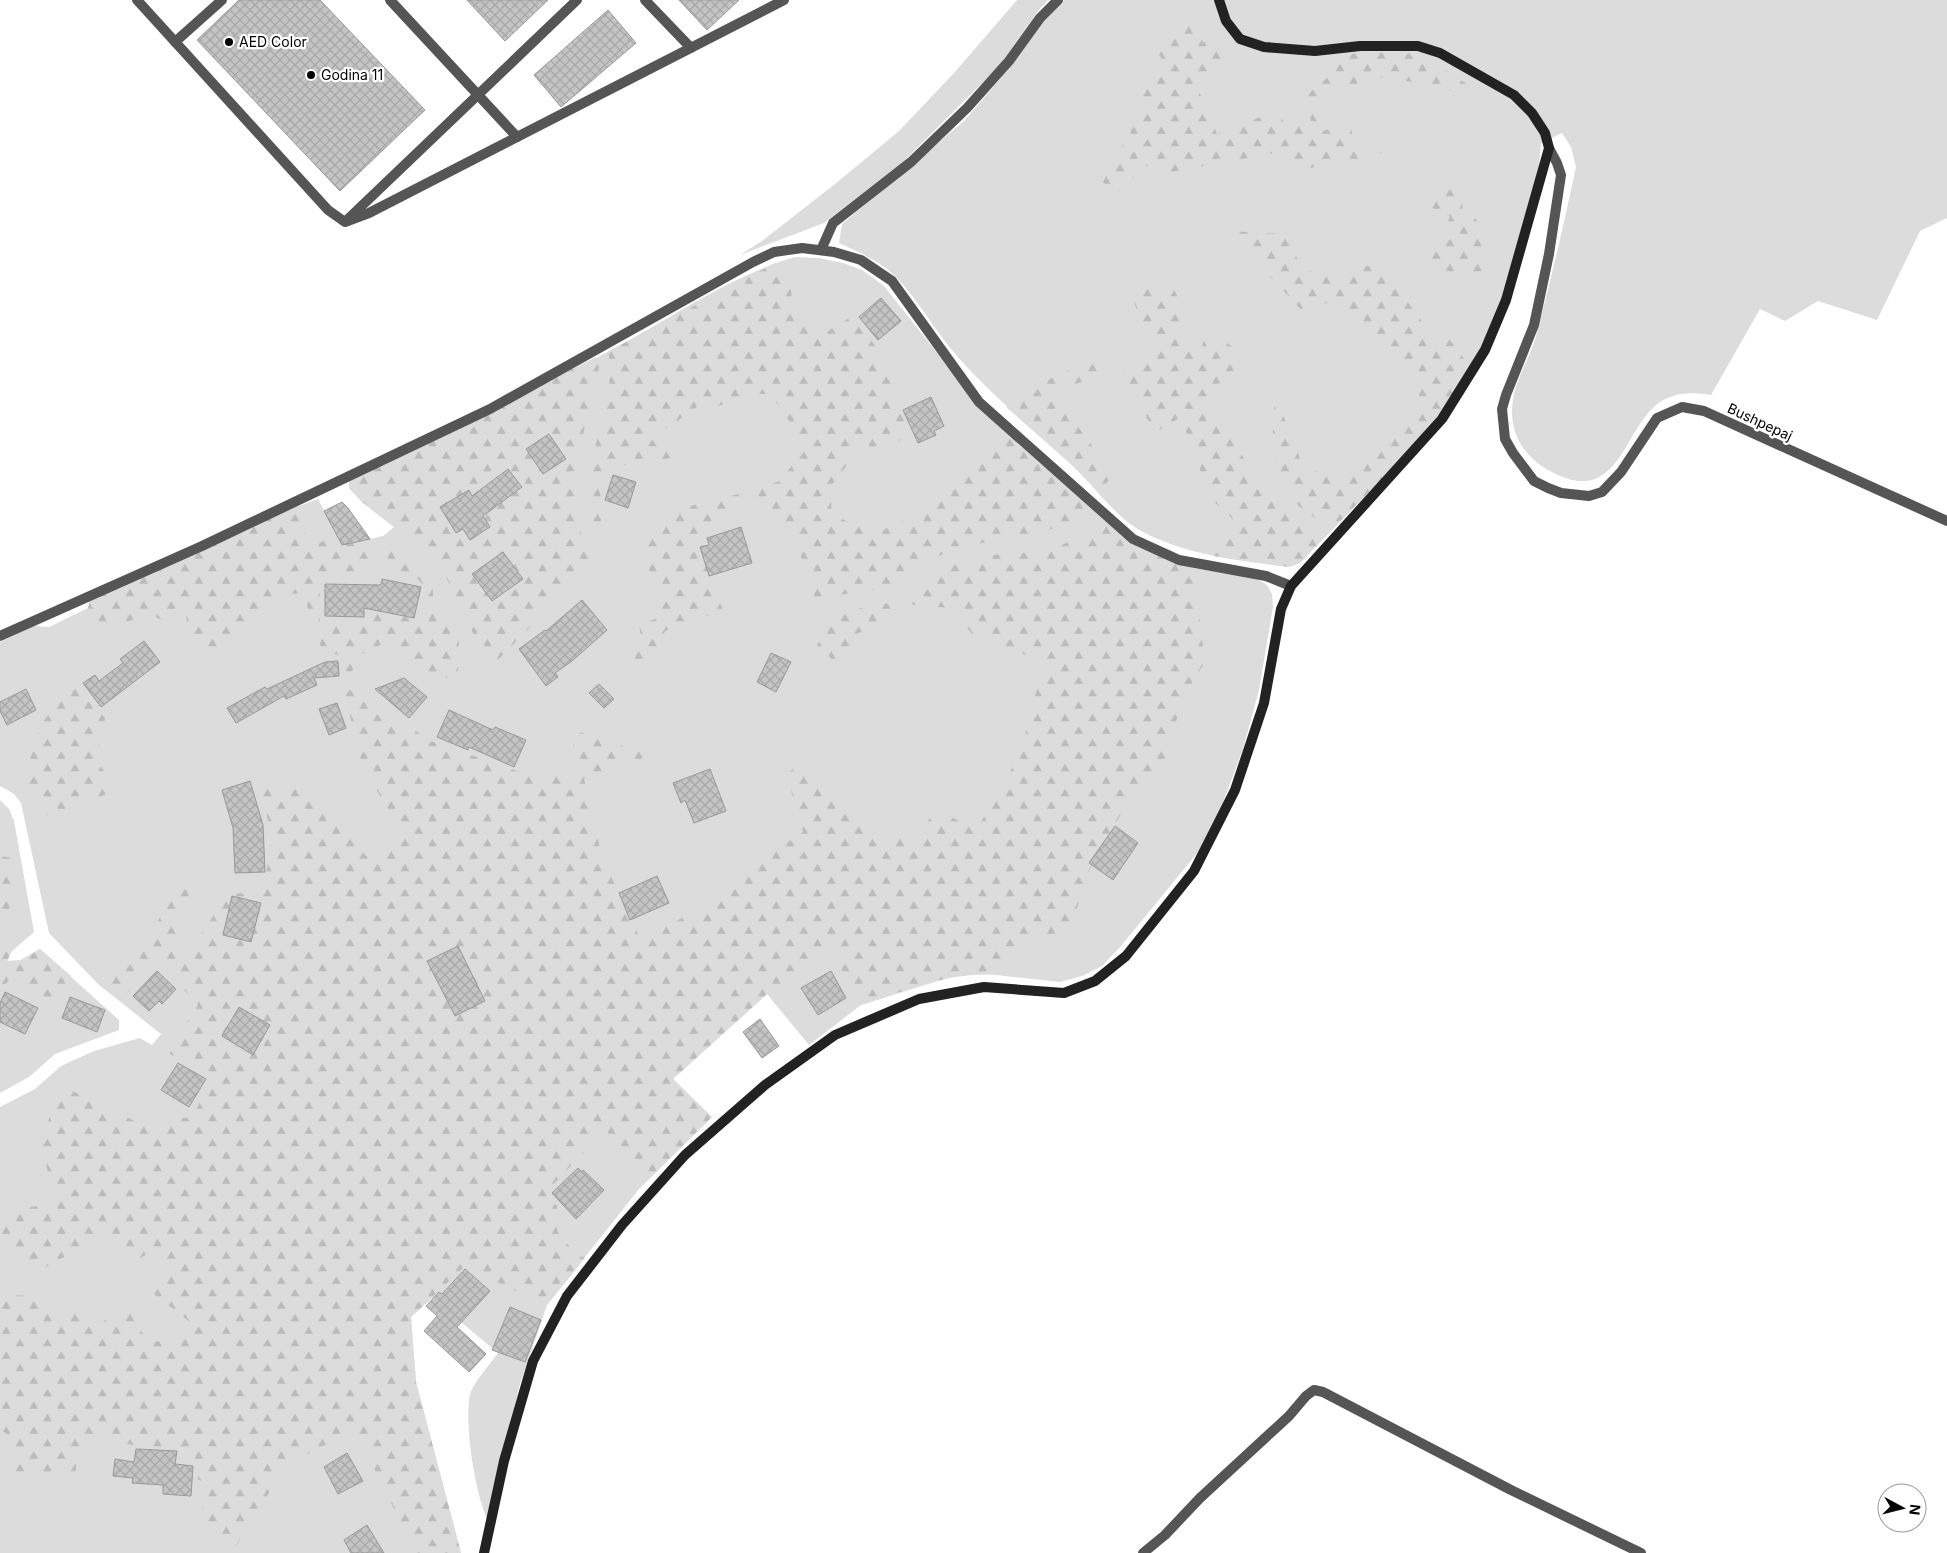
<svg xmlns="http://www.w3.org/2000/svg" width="1947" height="1553" viewBox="0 0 1947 1553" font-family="Inter,sans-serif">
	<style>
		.grass { fill: #dcdcdc }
		.forest { fill: url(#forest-firs) }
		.building { fill: url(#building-cross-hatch); stroke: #999 }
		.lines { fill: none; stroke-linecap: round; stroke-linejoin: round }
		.lane { stroke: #555; stroke-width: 10 }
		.street { stroke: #555; stroke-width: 10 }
		.secondary { stroke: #222; stroke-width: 10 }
		.poi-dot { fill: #000; stroke: #fff; stroke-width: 2 }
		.labels { text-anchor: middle; stroke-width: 4.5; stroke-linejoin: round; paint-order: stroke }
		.poi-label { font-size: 14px; fill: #000; stroke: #fff; text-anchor: start }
		.street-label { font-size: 14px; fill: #000; stroke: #fff }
	</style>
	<defs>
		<pattern id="forest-firs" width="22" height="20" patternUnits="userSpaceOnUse" patternTransform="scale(1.25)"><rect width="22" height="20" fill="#dcdcdc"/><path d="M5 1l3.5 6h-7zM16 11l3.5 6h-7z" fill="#bbb"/></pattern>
		<pattern id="building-cross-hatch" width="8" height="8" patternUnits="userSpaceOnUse" patternTransform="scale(1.25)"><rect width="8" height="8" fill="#c4c4c4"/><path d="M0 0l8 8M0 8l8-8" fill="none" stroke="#a7a7a7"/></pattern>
	</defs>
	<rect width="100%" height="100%" fill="#fff"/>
	<g class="grass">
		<polygon points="1017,0 1048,0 1038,11 999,66 904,161 824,223 740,255 762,241 835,184 899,131 954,73"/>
		<path d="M1064,0H1947V218L1920,231L1877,320L1818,301L1785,321L1760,309L1711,395C1693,392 1676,392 1660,402C1624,427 1620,503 1558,475C1541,468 1525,455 1517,437C1512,426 1511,412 1513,400C1516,378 1530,358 1536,336C1551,280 1564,224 1576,167L1571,147L1562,133L1541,143L1538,176L1495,324L1437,423L1300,563L1289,567C1240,561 1187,555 1143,532C1117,519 1095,487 1074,467C1035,430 993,397 957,356C934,330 918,299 894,275C878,260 858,252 839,243L842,224L964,121L1012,65L1042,22Z"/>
		<path d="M795,257L819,258L843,263L862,270L884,286L977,403L1159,556L1193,568L1255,578L1267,585L1272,594L1273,607L1259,690L1243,749L1222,805L1198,852L1121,946L1102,966L1082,976L1060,982L978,973L954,976L861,1005L809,1045L767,994L673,1079L712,1117L639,1189L547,1305L520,1384L487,1519C475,1491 464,1424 470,1395C472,1384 491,1363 498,1353L432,1298L411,1317L416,1382L461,1553H0V1107L35,1089L61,1066L94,1051L140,1038L152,1045L161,1034L98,984L49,933L21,803L14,794L0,786V642L33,626L49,627L88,608L91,597L288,501L299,506L318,499L342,545L383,536L394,527L362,502L349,488C433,431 530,394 619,346C676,315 732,275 795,257Z"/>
		<polygon points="0,800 9,809 14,821 34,932 11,952 7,961 21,960 40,949 119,1020 119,1030 55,1054 29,1077 0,1093"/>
	</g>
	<g class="forest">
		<polygon points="1189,19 1203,42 1211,39 1216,51 1222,54 1221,68 1194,80 1217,134 1268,114 1279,114 1287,128 1311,123 1308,94 1327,78 1334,55 1375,52 1420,54 1475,89 1470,95 1420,83 1378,77 1311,98 1323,131 1350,123 1356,151 1389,146 1390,149 1360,161 1293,170 1285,151 1166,173 1156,158 1116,193 1094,175 1132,136 1127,127 1149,103 1138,92 1163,60 1154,49"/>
		<path d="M1430,187L1463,188L1462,215L1475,218L1481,227L1483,274C1466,274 1443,274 1428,264L1450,217L1430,207Z"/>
		<path d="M1228,231L1288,234L1301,269L1340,279L1359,265L1372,266L1402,294L1433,337L1444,340L1447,336L1471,368L1437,423L1332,529C1318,520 1303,511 1292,499C1269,470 1272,428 1275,394L1306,474L1329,466L1341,481C1362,462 1391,426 1417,418C1418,411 1420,402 1419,395C1412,355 1362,322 1332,300L1306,315Z"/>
		<path d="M775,263L790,282L794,318L825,333L852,316L877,348L909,432L892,447L859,450L830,487L832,515L876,533L917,515L1010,433L1097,513L1064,526L1010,539L955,547L883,588L815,599L800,554L776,513L748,500L717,520L703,540L712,583L723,610L665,631L653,659L639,669L625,664L622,653L642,643L639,625L655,619L662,605L641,547L645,529L691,506L750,491L780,481L802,452L786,415L769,394H747L707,411L702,403L672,425L649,436L658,447L677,446L675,456L643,467L612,464L600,487L602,517L595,535C576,493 602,430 609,387C610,377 609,366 609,356L607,352Z"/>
		<polygon points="1172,285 1182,307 1186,351 1202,346 1207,330 1242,353 1230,377 1207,390 1214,417 1267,490 1288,512 1322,540 1300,563 1289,567 1214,556 1239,525 1207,495 1194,447 1179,418 1156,432 1118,374 1155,354 1130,293"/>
		<path d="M596,357L599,368C589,412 574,459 576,504C577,525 584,544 591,564L498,660L474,635L436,556L394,527L362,502L349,488V481Z"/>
		<polygon points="1098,358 1104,375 1069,386 1055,395 1114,476 1097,491 1074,467 1006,407 1018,392"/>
		<path d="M288,501L299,506L306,538L310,547L337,535L343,545L366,540L372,563L359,575L320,576V622L370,625V611L421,620L427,592L419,580L392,568L382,546L386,538L432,580L434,608L448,613L459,639L458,678H434L418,670L414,657L390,640L356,657L351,676L342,674L341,656L322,650L303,593C278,595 271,594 261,618L247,623L229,651L209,647L188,631L186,614L176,612L168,624L151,614L116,625L98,622L88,608L91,597Z"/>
		<path d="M1107,521L1159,556L1193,568L1205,662L1182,699L1167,756L1131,796L1089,871L1070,930L1025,941L1000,975C950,971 908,990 861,1005L831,949L767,994L673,1079L712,1117L652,1176L605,1130L545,1193L557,1206V1231L575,1253L585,1258L547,1305L464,1267L411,1317L416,1382L461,1553H412L415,1551L355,1430L287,1464L236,1546L202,1530L203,1482L141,1447L86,1434L75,1472L15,1474L5,1432H0V1301L6,1295L41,1296L54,1310L84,1315L89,1325L131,1313L147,1341L180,1342L194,1325L150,1291L178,1270L155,1249L131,1264L125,1241L134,1231L98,1238L37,1272L0,1246V1212L56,1203L40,1141L62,1086L141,1124L192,1117L215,1074L167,1053L198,1005L157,960L120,1001L98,984L142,950L180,881L192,884L173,945L191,950L228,893L263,894L272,838L260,785L293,787L318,806L372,862L403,833L363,768L343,688L356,692L431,741L520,772H574L573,730L652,755L584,779L602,857L641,940L734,890L762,859L803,832L786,773L801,765L826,792L878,837L918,834L937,809L975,830L1003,790L1025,735L1044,662L973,635L951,608L904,604L889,626L858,633L841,667L817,646L830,614L895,602L953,565L999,554L1051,551Z"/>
		<polygon points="72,684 105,718 96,759 116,789 98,798 44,816 25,777 39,727 49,714 54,695"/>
		<polygon points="0,856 13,858 14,898 0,930"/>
		<polygon points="0,937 11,952 7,962 21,960 40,949 71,976 58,1003 9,980 0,991"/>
	</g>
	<g class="building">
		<polygon points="239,0 320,0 425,110 340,191 197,40"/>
		<polygon points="467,0 548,0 505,41"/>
		<polygon points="679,0 739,0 707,30"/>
		<polygon points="608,10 636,43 561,107 534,75"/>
		<polygon points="881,298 901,321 878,340 859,317"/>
		<polygon points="931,397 944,426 934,431 936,435 918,443 903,410"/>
		<polygon points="549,434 566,459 543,474 526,449"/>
		<polygon points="508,469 522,487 483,516 490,527 470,540 463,529 456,533 440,507 469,490 472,496"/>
		<polygon points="613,475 636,482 628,508 605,500"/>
		<polygon points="342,502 348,508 370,539 342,545 324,511"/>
		<polygon points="741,527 752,563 709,576 700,547 709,545 707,538"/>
		<polygon points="503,552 523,579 492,601 472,574"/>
		<polygon points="382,579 421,587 414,618 364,608 364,617 325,616 325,584 381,585"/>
		<polygon points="582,600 607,630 572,661 555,673 558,677 546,686 519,649 545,630 546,631"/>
		<polygon points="144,641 160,662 101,707 83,683 95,675 99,681 123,663 120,659"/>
		<polygon points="771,653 791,662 776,692 757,682"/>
		<polygon points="338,661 339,676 314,678 317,685 286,699 284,696 236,723 227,708 265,687 267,689 325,662"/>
		<polygon points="404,678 427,697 409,718 375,689"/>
		<polygon points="599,684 614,699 604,708 589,693"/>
		<polygon points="26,689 36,710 7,725 0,711 0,702"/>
		<polygon points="337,703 346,728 329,735 319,709"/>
		<polygon points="449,710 493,730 495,727 526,740 514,767 469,747 468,750 437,737"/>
		<polygon points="710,769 726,811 694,823 685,800 681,803 673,783"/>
		<polygon points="250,781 263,825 265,872 235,873 233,828 222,790"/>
		<polygon points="1115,826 1138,843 1113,880 1089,863"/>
		<polygon points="657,876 669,903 630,920 619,893"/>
		<polygon points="232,896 261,903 251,942 223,935"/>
		<polygon points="458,946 485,1001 455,1016 427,961"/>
		<polygon points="157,971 176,989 162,1004 159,1001 149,1011 133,996"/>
		<polygon points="831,971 846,998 818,1015 801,988"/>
		<polygon points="5,992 38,1008 25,1034 0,1022 0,1003"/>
		<polygon points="70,997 105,1010 97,1032 62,1018"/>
		<polygon points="239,1007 270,1025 253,1055 222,1036"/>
		<polygon points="760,1019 779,1046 762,1058 743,1032"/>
		<polygon points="178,1063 206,1079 189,1107 161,1090"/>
		<polygon points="578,1168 582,1172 583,1170 604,1190 576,1219 552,1193"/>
		<polygon points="465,1269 490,1291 457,1327 486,1354 469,1372 424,1331 437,1316 426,1306 439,1292 442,1294"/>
		<polygon points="510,1307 541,1320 525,1362 492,1350"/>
		<polygon points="136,1449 177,1451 175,1464 193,1466 191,1496 163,1494 163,1485 132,1483 133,1478 113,1476 115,1459 134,1462"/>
		<polygon points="347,1453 363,1481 338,1494 324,1467"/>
		<polygon points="367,1525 384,1553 351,1553 344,1540"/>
	</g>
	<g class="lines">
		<g class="lane">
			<polyline points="137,0 328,210 345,222 369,213 784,0"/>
			<polyline points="390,0 517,137"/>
			<polyline points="645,0 691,48"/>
			<polyline points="175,42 222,0"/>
			<polyline points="348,219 577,0"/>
			<polyline points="821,250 833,223 911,162 967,108 1009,61 1040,18 1058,0"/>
			<polyline points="0,636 202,546 490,409 753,262 774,252 802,248 834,252 861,260 892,281 979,402 1133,539 1179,560 1266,576 1291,586"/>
			<polyline points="1143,1553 1165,1535 1200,1498 1289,1416 1306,1396 1314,1390 1323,1392 1511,1490 1641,1553"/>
		</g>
		<polyline class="street" points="1549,148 1557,163 1561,175 1549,254 1534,325 1506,395 1502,409 1505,439 1513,453 1534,481 1548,488 1561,493 1589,496 1602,492 1621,472 1657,418 1682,407 1704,411 1947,521"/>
		<polyline class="secondary" points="484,1553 504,1461 533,1361 567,1296 622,1225 685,1155 765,1085 835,1035 919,999 984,987 1064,993 1095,981 1126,956 1194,871 1235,790 1264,703 1281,609 1291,586 1442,419 1485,350 1506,300 1549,148 1545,133 1532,113 1514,95 1440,53 1418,46 1360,46 1315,51 1264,47 1240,39 1226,21 1219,0"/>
	</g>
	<g class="poi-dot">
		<circle cx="229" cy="42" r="5"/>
		<circle cx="311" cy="75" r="5"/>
	</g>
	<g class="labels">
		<g class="poi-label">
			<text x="239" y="47">AED Color</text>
			<text x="321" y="80">Godina 11</text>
		</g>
		<g class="street-label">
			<text transform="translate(1760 422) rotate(25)" y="5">Bushpepaj</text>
		</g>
	</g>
	<g transform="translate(1902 1508) rotate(97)"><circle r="24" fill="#ffffff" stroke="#999999"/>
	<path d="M0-4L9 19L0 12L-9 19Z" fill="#000000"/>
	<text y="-8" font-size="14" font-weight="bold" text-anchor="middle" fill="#000000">N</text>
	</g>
</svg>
